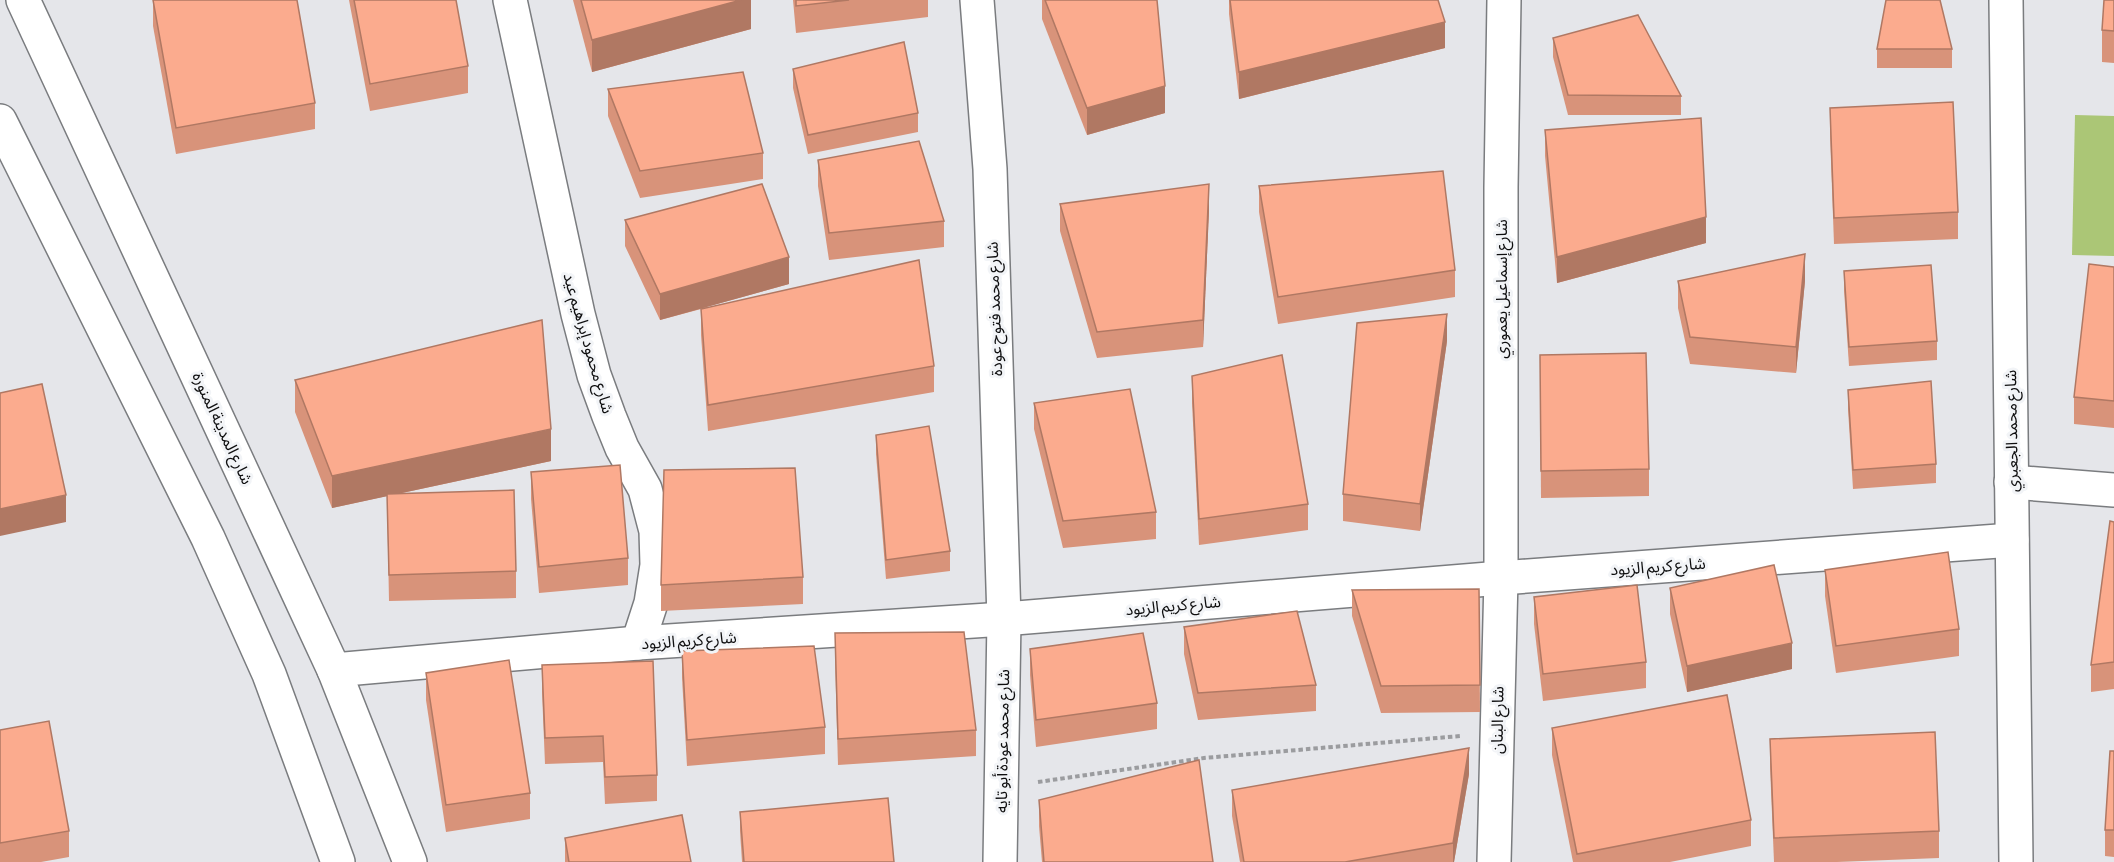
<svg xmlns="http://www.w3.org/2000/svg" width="2114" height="862" viewBox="0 0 2114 862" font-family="'Asap Condensed','Noto Sans Arabic',sans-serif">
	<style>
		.green { fill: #abc676 }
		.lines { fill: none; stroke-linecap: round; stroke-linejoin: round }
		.street-casing { stroke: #7a7c7f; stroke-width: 36 }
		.secondary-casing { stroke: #7a7c7f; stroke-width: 36 }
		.path { stroke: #9b9c9f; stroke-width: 4; stroke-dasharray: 4.5 3; stroke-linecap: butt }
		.street { stroke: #fff; stroke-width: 33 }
		.secondary { stroke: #fff; stroke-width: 33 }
		.wall { fill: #d8937a }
		.shaded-wall { fill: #b07863 }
		.building { fill: #fbab8e; stroke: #b07863; stroke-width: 1.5 }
		.labels { text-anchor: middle; stroke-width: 6; stroke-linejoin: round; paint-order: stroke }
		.street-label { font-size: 16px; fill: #0e0e0f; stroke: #f2f4f7 }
	</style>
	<rect width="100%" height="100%" fill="#e5e6ea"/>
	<polygon class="green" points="2075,115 2114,116 2114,256 2072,255"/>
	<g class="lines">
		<defs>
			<g id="street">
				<polyline points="510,0 578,314 594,375 609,416 622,448 645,489 656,531 657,565 651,603 638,643"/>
				<polyline points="977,0 990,169 1004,619 1000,862"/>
				<polyline points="2006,0 2016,862"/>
				<polyline points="2011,482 2114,490"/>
				<polyline points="334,670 638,643 1004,619 1501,578 2012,540"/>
				<polyline points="1494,862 1501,578 1501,187 1504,0"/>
			</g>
			<g id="secondary">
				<polyline points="23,0 334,670 410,862"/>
				<polyline points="0,121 208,538 269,674 338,862"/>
			</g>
		</defs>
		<use href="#street" class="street-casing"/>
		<use href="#secondary" class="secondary-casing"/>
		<polyline class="path" points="1038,782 1204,758 1460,736"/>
		<use href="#street" class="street"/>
		<use href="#secondary" class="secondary"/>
	</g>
	<g class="wall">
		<polygon points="153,0 315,103 315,129 176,154 153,26"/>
		<polygon points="349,0 456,0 468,66 468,93 370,111"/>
		<polygon points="573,0 751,0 751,29 592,72"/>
		<polygon points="793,0 928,0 928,17 796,33"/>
		<polygon points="1042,0 1157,0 1165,113 1087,135 1042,19"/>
		<polygon points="1229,0 1438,0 1445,48 1239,99 1229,14"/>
		<polygon points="2114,0 2114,63 2102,62 2102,30"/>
		<polygon points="1553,38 1681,96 1681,115 1568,115 1553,57"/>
		<rect x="1877" y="49" width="75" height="19"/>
		<polygon points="793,69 918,113 918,132 808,154 793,88"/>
		<polygon points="608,89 763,153 763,179 640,198 608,116"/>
		<polygon points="1830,108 1958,212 1958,239 1834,244 1830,134"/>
		<polygon points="1545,130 1706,243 1557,283 1545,156"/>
		<polygon points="818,160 944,221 944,247 829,260 818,186"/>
		<polygon points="1259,186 1455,270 1455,297 1278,324 1259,212"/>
		<polygon points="1060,204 1209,210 1203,347 1097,358 1060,231"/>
		<polygon points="625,220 789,284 706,307 934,366 934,392 708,431 701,335 701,309 660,320 625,246"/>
		<polygon points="2114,267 2114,428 2074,424 2074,397"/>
		<polygon points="1844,271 1937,341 1937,360 1849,366 1844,290"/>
		<polygon points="1678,281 1805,281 1796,373 1690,364 1678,308"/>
		<polygon points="1447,341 1420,531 1343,521 1343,494"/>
		<polygon points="1192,376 1308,504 1308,530 1199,545 1192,403"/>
		<polygon points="295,380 551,461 402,493 516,571 516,598 389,601 387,496 332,508 295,412"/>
		<polygon points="1540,382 1649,469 1649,496 1541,498"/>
		<polygon points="1848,390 1936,464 1936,483 1853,489 1848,409"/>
		<polygon points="1034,403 1156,512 1156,539 1063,548 1034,429"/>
		<polygon points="876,435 950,551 950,571 886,579 876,454"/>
		<polygon points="531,472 628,558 628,585 539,593 531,499"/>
		<polygon points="2114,522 2114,689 2091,692 2091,665"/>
		<polygon points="1825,570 1959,629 1959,656 1836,673 1825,596"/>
		<polygon points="803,577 803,604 661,611 661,585"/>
		<polygon points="1670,588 1792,669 1687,692 1670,614"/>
		<polygon points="1479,589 1480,712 1381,713 1352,616 1352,590"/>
		<polygon points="1534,597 1646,662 1646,688 1543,701 1534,624"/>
		<polygon points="1184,627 1316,685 1316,711 1198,720 1184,654"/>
		<polygon points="835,633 976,730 976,756 838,765 835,660"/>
		<polygon points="1030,649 1157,703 1157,729 1036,747 1030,675"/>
		<polygon points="682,651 825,727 825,754 687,766 682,678"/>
		<polygon points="542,665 657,775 657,801 605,804 603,762 545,764 542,692"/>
		<polygon points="426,673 530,793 530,819 446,832 426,700"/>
		<polygon points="1552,728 1751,820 1751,846 1670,862 1573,862 1552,755"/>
		<polygon points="0,730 69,831 69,857 41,862 0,862"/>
		<polygon points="1770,739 1939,831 1939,858 1837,862 1774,862 1770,766"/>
		<polygon points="2114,751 2114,857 2105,856 2105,830"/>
		<polygon points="1469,774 1454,862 1240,862 1232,816 1232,790"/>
		<polygon points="1039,800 1213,862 1042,862 1039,826"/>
		<polygon points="740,812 894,862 742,862 740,831"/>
		<polygon points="565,838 691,862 565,862"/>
	</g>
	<g class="shaded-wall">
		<polygon points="741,0 751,0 751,29 592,72 592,40"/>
		<polygon points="1445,22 1445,48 1239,99 1239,72"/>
		<polygon points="1165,86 1165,113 1087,135 1087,108"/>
		<polygon points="1209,184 1209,210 1203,347 1203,320"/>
		<polygon points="1706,217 1706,243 1557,283 1557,257"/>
		<polygon points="1805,254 1805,281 1796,373 1796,347"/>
		<polygon points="789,257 789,284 660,320 660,294"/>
		<polygon points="1447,314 1447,341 1420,531 1420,504"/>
		<polygon points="551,429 551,461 332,508 332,476"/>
		<polygon points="66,495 66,522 0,536 0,509"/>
		<polygon points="1792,643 1792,669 1687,692 1687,666"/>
		<polygon points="1469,748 1469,774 1454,862 1453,862 1453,843"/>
	</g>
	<g class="building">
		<polygon points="153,0 297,0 315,103 176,128"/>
		<polygon points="354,0 456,0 468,66 370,84"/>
		<polygon points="581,0 741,0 592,40"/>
		<polygon points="796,0 849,0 796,6"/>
		<polygon points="1045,0 1157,0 1165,86 1087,108"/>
		<polygon points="1230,0 1438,0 1445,22 1239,72"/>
		<polygon points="1886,0 1940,0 1952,49 1877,49"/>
		<polygon points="2104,0 2114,0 2114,31 2102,30"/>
		<polygon points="1638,15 1681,96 1568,95 1553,38"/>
		<polygon points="904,42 918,113 808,135 793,69"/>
		<polygon points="743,72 763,153 640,171 608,89"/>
		<polygon points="1953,102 1958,212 1834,218 1830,108"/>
		<polygon points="1701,118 1706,217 1557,257 1545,130"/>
		<polygon points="919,141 944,221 829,233 818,160"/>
		<polygon points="1443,171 1455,270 1278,297 1259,186"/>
		<polygon points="762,184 789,257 660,294 625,220"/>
		<polygon points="1209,184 1203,320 1097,332 1060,204"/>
		<polygon points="1805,254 1796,347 1690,337 1678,281"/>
		<polygon points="919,260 934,366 708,405 701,309"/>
		<polygon points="2089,264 2114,267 2114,401 2074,397"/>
		<polygon points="1931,265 1937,341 1849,347 1844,271"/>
		<polygon points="1447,314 1420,504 1343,494 1357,323"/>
		<polygon points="542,320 551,429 332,476 295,380"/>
		<polygon points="1646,353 1649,469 1541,471 1540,355"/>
		<polygon points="1282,355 1308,504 1199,519 1192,376"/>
		<polygon points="1931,381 1936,464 1853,470 1848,390"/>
		<polygon points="42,384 66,495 0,509 0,393"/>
		<polygon points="1130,389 1156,512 1063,521 1034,403"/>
		<polygon points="929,426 950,551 886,560 876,435"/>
		<polygon points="620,465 628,558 539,567 531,472"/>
		<polygon points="795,468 803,577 661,585 664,470"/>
		<polygon points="514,490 516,571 389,575 387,494"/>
		<polygon points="2110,521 2114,522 2114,662 2091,665"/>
		<polygon points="1948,552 1959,629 1836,646 1825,570"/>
		<polygon points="1774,565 1792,643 1687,666 1670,588"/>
		<polygon points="1637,585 1646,662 1543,674 1534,597"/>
		<polygon points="1479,589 1480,685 1381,686 1352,590"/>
		<polygon points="1297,611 1316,685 1198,693 1184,627"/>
		<polygon points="964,632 976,730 838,739 835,633"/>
		<polygon points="1143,633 1157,703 1036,720 1030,649"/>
		<polygon points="814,646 825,727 687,740 682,651"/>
		<polygon points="509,660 530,793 446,805 426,673"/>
		<polygon points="653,661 657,775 605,777 603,736 545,738 542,665"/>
		<polygon points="1727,695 1751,820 1577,854 1552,728"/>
		<polygon points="49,721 69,831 0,843 0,730"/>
		<polygon points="1935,732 1939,831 1774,838 1770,739"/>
		<polygon points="1469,748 1453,843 1345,862 1244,862 1232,790"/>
		<polygon points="2110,751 2114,751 2114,830 2105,830"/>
		<polygon points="1199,760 1213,862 1044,862 1039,800"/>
		<polygon points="888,798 894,862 744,862 740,812"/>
		<polygon points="682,815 691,862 569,862 565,838"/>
	</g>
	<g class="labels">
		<g class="street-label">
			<text transform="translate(1501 289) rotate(-90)" y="6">شارع إسماعيل يعموري</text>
			<text transform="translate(994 309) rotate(-92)" y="6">شارع محمد فتوح عودة</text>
			<text transform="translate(589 343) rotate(74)" y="6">شارع محمود إبراهيم عيد</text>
			<text transform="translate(223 428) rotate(65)" y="6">شارع المدينة المنورة</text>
			<text transform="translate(2011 431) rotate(-91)" y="6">شارع محمد الجعبري</text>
			<text transform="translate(1658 566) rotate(-4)" y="6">شارع كريم الزيود</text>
			<text transform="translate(1173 605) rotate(-5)" y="6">شارع كريم الزيود</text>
			<text transform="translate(689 640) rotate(-4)" y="6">شارع كريم الزيود</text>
			<text transform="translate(1497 720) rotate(-89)" y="6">شارع البنان</text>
			<text transform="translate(1002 741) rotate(-89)" y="6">شارع محمد عودة أبو تايه</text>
		</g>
	</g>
</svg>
